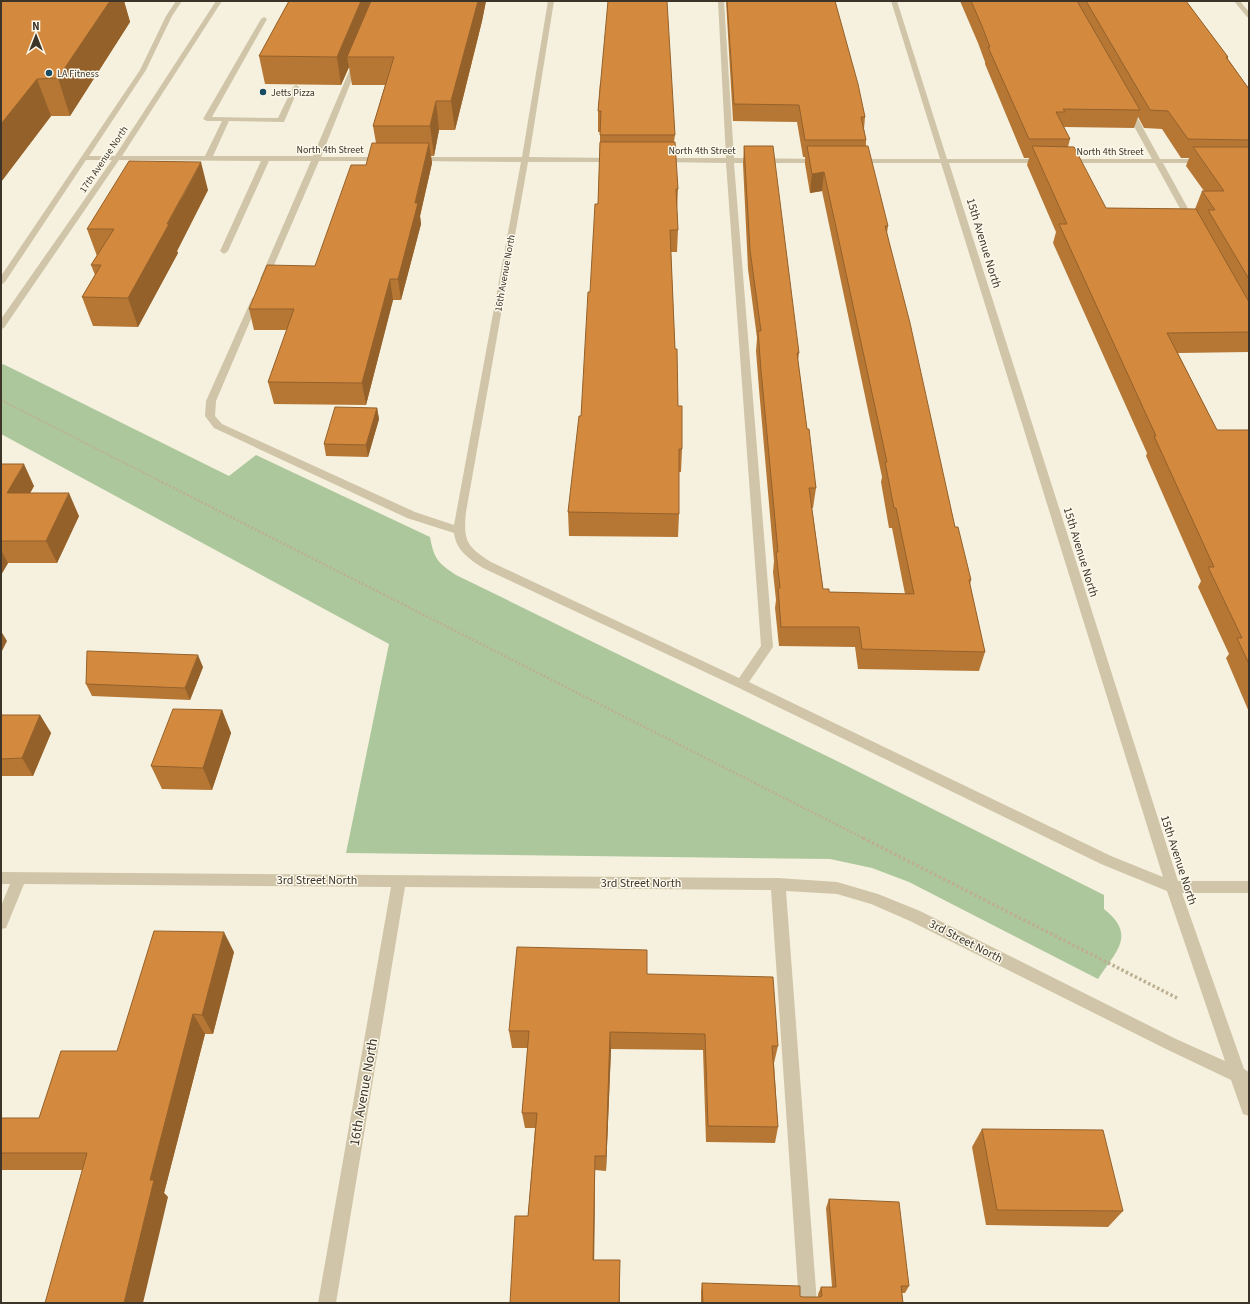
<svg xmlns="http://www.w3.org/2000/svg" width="1250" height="1304" viewBox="0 0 1250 1304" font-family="'Source Sans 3',sans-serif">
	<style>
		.green { fill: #adc79c }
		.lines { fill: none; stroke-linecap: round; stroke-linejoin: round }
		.path-far2 { stroke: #bcaf92; stroke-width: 2; stroke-dasharray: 1.5 1.5; stroke-linecap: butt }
		.path-far1 { stroke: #bcaf92; stroke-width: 2.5; stroke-dasharray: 2 2; stroke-linecap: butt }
		.path { stroke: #bcaf92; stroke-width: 3.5; stroke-dasharray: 2.5 2.5; stroke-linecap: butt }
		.minor { fill: #d0c5a8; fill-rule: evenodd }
		.wall { fill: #b67735; fill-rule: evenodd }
		.shaded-wall { fill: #94612b }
		.building { fill: #d48a3e; stroke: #94612b }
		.poi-dot { fill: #194b63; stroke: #fcf9ec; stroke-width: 1.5 }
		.labels { text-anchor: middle; stroke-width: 3; stroke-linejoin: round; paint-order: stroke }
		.far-poi-label { font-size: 10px; fill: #3c3429; stroke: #fcf9ec; text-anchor: start }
		.far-street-label { font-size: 10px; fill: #3c3429; stroke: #fcf9ec }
		.street-label { font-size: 12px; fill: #3c3429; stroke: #fcf9ec }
		.near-street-label { font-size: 14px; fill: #3c3429; stroke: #fcf9ec }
	</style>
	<rect width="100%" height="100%" fill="#f6f1de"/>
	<path class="green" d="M3,364L229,476L256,455L430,537C434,559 438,563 456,575L839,762L1104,895V909C1137,935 1116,951 1098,979L909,882L872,868L830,859L346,853L389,644L1,434V366Z"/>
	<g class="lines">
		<polyline class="path-far2" points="1,400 164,483"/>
		<polyline class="path-far1" points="162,482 865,839"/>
		<polyline class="path" points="863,838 1177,998"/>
		<g class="minor">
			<polygon points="176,1 182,1 172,16 146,70 89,156 115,156 216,1 222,1 122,156 205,156 222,121 207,121 203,119 261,19 264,17 267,19 212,117 278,118 293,87 296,85 299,87 284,122 229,121 213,156 313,156 353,62 356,60 359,62 321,157 384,157 388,159 384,161 319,161 268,279 264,282 260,279 311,161 269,161 228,251 224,254 220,251 261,161 119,160 4,328 1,329 1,319 112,160 86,160 5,282 1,285 1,276 140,70 166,16"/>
			<path d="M548,1H554L529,157L616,158L620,160L616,162H528L466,512C463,541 467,547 491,562L739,678L761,646L726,163L660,162L656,160L660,158H726L718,1H724L734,158L820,159L824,161L820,163H734L773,647L749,682L1111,856L1163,877L941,163H856L852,161L856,159H940L891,1H897L947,159H1044L1048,161L1044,163H949L1178,881H1249V893H1182L1244,1069L1249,1072V1116L1243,1114L1231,1080L1166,1049L910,921L871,904L837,894L786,891L817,1303H799L771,890L405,887L336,1303H318L391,887L24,884L6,928L1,929V906L10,884H1V872L778,878L837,882L878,894L920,911L1176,1039L1225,1061L1167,891L1101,864L737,687L483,568C469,559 456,550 454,533L407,518L214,428L205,416L206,401L252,298L256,295L259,296L260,298L216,401L215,416L222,424L415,512L454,525L521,162L416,161L412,159L416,157H522Z"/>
			<polygon points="1234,1 1240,1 1249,12 1249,18 1247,17"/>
			<polygon points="1125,106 1128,106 1132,108 1160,159 1204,159 1208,161 1204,163 1163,163 1196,223 1195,225 1189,225 1188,223 1155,163 1066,163 1062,161 1066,159 1152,159 1124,108"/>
		</g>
	</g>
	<g class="wall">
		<polygon points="1,1 124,1 130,22 70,116 51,116 1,182"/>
		<polygon points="289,1 486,1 482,21 455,130 439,130 434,156 431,156 432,163 420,216 421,224 401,300 393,300 366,405 274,404 268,382 287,330 254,330 249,309 315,266 366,165 376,143 373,126 385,85 352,85 349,67 341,85 265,84 259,56"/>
		<polygon points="726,1 835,1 865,117 864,129 866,140 866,146 888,226 887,233 955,527 971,580 970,585 985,652 979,671 858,669 855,647 779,646 775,608 776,600 773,572 774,561 759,389 756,351 757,338 748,269 743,164 744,146 799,353 798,361 807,429 816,488 813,508 812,508 823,589 829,592 905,594 892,528 889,528 881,482 882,477 822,191 810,193 805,164 805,157 803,157 797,122 733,121"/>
		<path d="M960,1H1186L1228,57V59L1249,89V352L1178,353L1217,430H1249V712L1226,658L1229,654L1198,587L1201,581L1146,456L1147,453L1053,243L1056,232L1027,165L1029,158H1024L985,64V62L978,43ZM1138,117L1144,128L1162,129L1181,158H1189L1186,166L1204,191H1202L1195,209L1106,208L1068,147L1070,139L1064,127L1134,128Z"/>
		<polygon points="600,83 675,135 674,142 678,189 677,210 678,230 677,252 671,252 675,349 678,406 682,449 681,472 679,472 679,514 678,537 569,536 568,512 581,416 598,204 600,142 600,132 598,132 598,111"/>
		<polygon points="208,190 177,251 178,253 138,327 93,326 82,297 95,275 91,265 97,256 87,229"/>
		<polygon points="377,408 379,419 368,457 326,456 324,444"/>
		<polygon points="1,464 34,486 30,493 79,516 57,563 8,563 1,575"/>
		<polygon points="203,667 190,700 92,696 86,684"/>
		<polygon points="222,710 231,733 212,790 162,789 151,766"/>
		<polygon points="1,715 40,715 51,733 33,776 1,776"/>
		<polygon points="234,952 213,1034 205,1034 164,1193 168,1197 82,1170 1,1170 1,1118 39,1118 117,1051"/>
		<polygon points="647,974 778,1046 774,1063 778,1127 775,1143 706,1142 703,1050 611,1049 606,1171 595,1170 594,1260 620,1273 620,1303 528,1216 535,1128 525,1128 522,1113 528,1048 512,1048 509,1031"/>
		<polygon points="982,1129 1123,1211 1108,1227 986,1225 972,1147"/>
		<polygon points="829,1199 909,1286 905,1293 902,1293 903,1303 701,1303 701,1291 702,1283 800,1296 802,1297 818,1297 818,1294 821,1287 832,1287 826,1208"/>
	</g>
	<g class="shaded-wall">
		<polygon points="110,1 124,1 130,22 70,116 58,78"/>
		<polygon points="361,1 376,1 347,57 349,67 341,85 337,57"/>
		<polygon points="478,1 486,1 482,21 455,130 451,101"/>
		<polygon points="37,79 51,116 1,182 1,124"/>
		<polygon points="436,101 439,130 434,156 430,126"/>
		<polygon points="429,143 432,163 420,216 421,224 401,300 398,279"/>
		<polygon points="201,162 208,190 177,251 178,253 138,327 128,298"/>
		<polygon points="824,172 822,191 810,193 812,174"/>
		<polygon points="390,279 393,300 366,405 362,383"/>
		<polygon points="377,408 379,419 368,457 366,445"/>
		<polygon points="24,464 34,486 18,515 7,493"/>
		<polygon points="69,493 79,516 57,563 46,541"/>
		<polygon points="1,550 8,563 1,575"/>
		<polygon points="1,631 7,641 1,653"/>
		<polygon points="198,655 203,667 190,700 185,688"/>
		<polygon points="222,710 231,733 212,790 203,768"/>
		<polygon points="40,715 51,733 33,776 22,758"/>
		<polygon points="224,932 234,952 213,1034 202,1015"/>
		<polygon points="193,1014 205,1034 164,1193 168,1197 143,1303 124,1303 150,1180"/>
		<polygon points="610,1032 611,1049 606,1171 606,1156"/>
		<polygon points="595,1156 595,1170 594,1273 593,1260"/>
	</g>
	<g class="building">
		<polygon points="1,1 110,1 58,78 37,79 1,124"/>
		<polygon points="289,1 361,1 337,57 259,56"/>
		<polygon points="371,1 478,1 451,101 436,101 430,126 373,126 394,57 347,57"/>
		<polygon points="608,1 667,1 675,135 600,135 601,111 598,111"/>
		<polygon points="727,1 835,1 858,84 865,117 861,117 866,140 805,140 799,105 734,104"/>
		<polygon points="971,1 1077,1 1140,110 1063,109 1065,112 1056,112 1070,139 1029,139 988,47 990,47 982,26"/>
		<polygon points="1086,1 1186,1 1228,57 1226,57 1249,89 1249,140 1188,139 1168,111 1150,110"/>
		<polygon points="600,142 675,142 678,189 676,189 678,230 670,230 675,349 677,349 678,406 682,406 682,449 679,449 679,514 568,512 579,416 581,416 588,292 590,292 595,204 598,204"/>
		<polygon points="372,143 429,143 415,203 418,203 398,279 390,279 362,383 268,382 294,309 249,309 267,265 315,266 351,165 366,165"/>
		<polygon points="744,146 773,146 799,353 797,353 807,429 809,429 816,488 809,488 823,589 829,589 829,592 914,594 896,508 894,508 885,462 887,462 824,172 812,174 807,146 868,146 888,226 885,226 910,323 955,527 958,527 971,580 969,580 985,652 862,649 859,627 781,627 778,588 780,588 776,552 778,552 761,370 758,331 761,331 750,250"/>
		<polygon points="1032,146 1074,147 1106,208 1196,209 1249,302 1249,332 1167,333 1217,430 1249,430 1249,664 1237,638 1242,638 1208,567 1214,567 1154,436 1156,436 1059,224 1067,224"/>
		<polygon points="1193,147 1249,147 1249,279 1208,210 1215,210 1202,191 1224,191"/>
		<polygon points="129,161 201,162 167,224 169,224 128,298 82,297 101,265 91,265 114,229 87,229"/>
		<polygon points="335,407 377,408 366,445 324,444"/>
		<polygon points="1,464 24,464 7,493 69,493 46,541 1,541"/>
		<polygon points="87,651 198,655 185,688 86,684"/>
		<polygon points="173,709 222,710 203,768 151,766"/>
		<polygon points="1,715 40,715 22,758 1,759"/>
		<polygon points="154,931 224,932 202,1015 193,1014 150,1180 154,1180 124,1303 45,1303 87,1153 1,1153 1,1118 39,1118 61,1051 117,1051"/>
		<polygon points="517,947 647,950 647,974 773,977 778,1046 772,1046 778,1127 708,1126 705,1034 610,1032 606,1156 595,1156 593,1260 620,1260 619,1303 510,1303 515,1216 528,1216 537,1113 522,1113 529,1031 509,1031"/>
		<polygon points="982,1129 1103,1130 1123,1211 997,1210"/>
		<polygon points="829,1199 899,1202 909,1286 901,1286 903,1303 703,1303 702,1283 800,1286 800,1296 802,1297 820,1297 822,1296 821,1287 836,1287"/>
	</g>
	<g class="poi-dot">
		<circle cx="49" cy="73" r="4"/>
		<circle cx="263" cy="92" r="4"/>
	</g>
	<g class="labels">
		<g class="far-poi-label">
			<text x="57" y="77">LA Fitness</text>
			<text x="271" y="96">Jetts Pizza</text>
		</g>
		<g class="far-street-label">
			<text x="330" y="153">North 4th Street</text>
			<text x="702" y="154">North 4th Street</text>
			<text x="1110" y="155">North 4th Street</text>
			<text transform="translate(103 159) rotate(-56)" y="4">17th Avenue North</text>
			<text transform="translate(504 273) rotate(-80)" y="4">16th Avenue North</text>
		</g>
		<g class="street-label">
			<text transform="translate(984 243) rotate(73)" y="4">15th Avenue North</text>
			<text transform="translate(1081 552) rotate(73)" y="4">15th Avenue North</text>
			<text transform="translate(1179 860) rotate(72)" y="4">15th Avenue North</text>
			<text x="317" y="884">3rd Street North</text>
			<text x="641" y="887">3rd Street North</text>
			<text transform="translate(966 941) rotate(27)" y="4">3rd Street North</text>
		</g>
		<g class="near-street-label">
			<text transform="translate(363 1092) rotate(-80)" y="5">16th Avenue North</text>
		</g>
	</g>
	<rect width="1250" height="1304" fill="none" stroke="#3c3429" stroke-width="4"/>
	<g transform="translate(36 36)" stroke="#fcf9ec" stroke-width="3" paint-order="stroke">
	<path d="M0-3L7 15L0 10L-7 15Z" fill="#3c3429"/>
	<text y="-6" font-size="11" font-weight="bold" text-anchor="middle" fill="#3c3429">N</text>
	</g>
</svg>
